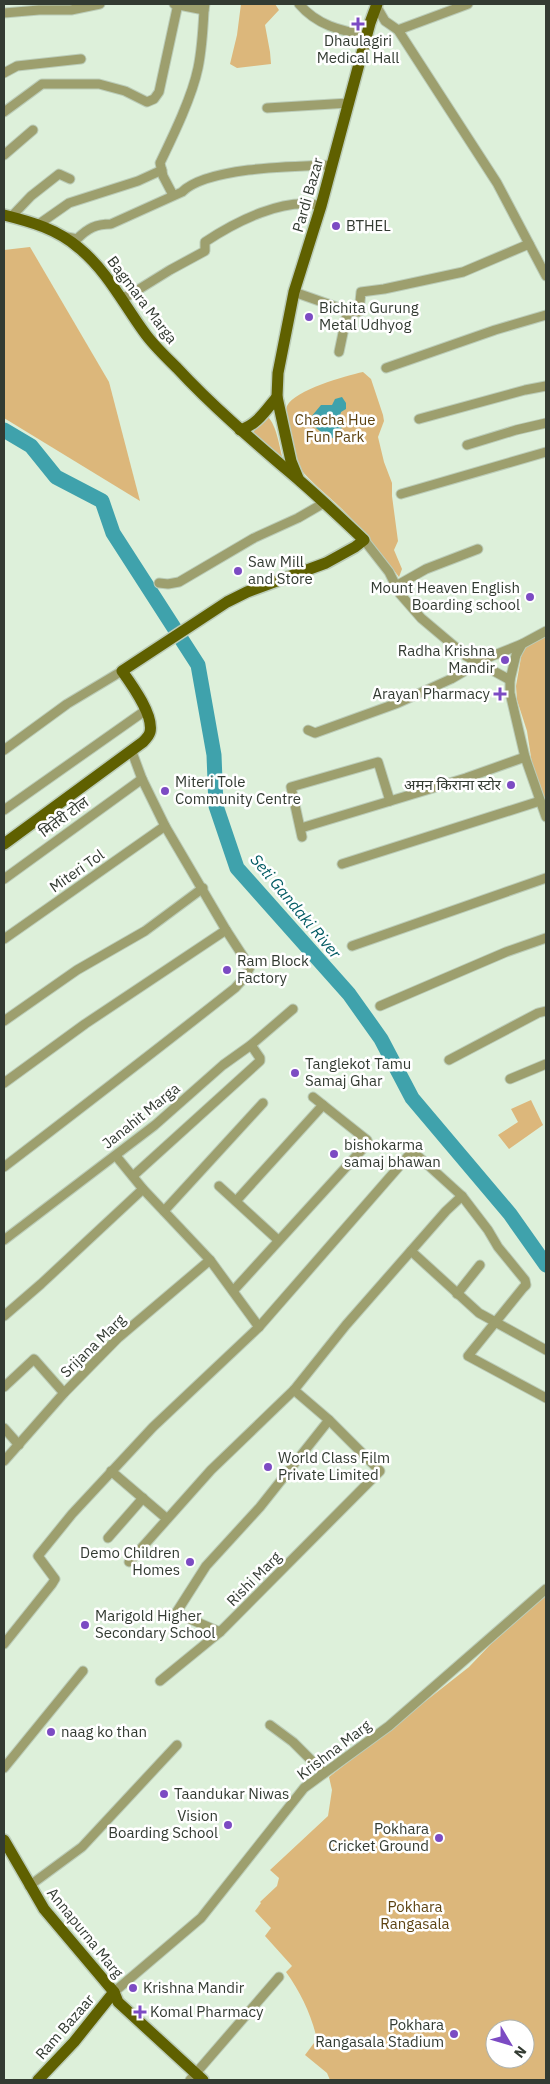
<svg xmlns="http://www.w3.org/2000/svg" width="550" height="2084" viewBox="0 0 550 2084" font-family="'IBM Plex Sans','Noto Sans Devanagari',sans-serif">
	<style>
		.green { fill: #dcb77b; fill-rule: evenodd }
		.water { fill: #3fa2ac }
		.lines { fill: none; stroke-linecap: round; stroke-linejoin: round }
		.river { stroke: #3fa2ac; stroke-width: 15 }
		.minor-casing { stroke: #bbccb8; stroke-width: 11 }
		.major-casing { stroke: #bbccb8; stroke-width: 14 }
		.minor { stroke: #9d9f6e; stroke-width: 9 }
		.major { stroke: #5f6000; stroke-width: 11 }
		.poi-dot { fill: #7c4bc3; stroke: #fff; stroke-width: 2 }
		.labels { text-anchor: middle; stroke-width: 5; stroke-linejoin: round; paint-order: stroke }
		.poi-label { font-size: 15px; fill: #333b32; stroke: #fff; text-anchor: start }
		.street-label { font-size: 15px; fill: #333b32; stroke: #fff }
		.park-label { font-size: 15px; fill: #5d4312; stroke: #fff }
		.water-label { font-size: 16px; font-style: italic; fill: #005a62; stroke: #fff }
	</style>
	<rect width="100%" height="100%" fill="#ddf0da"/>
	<g class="green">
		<polygon points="241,4 275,4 279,10 265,25 270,52 271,64 237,68 230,64 237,35"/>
		<polygon points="30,247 109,382 140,501 4,418 4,250"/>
		<path d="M363,372L371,379L383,415L384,421L378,437L384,462L392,483V496L398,541L394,550L402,569L399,577C381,553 363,530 342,509C332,499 311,482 303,472C297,463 283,415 287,406C295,390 345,376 363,372Z"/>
		<path d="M266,415C276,423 279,444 282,456L280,457L254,435V431Z"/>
		<polygon points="546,635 546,802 533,770 527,731 517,700 516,686 522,652 528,645"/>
		<polygon points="531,1100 543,1125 509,1149 498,1135 518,1122 511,1109"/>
		<path d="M546,1595V2080H330L327,2073L305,2055L317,2039C311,2014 301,1993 286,1972L292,1966L265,1936L271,1928L255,1911L261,1903L260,1902L277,1886L279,1878L270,1870L328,1816L332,1790L329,1777L469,1667L490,1645ZM495,2029H525V2059H495Z"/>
	</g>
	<polygon class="water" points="342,397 346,403 346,409 341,412 339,419 342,422 341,432 334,438 329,438 312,425 311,417 321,405 332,405 335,399"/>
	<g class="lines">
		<polyline class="river" points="4,430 31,446 56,477 102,501 113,533 198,665 214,755 216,806 237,868 349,994 381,1039 412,1098 510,1214 546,1265"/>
		<defs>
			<g id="minor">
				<polyline points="174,4 204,10 205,4"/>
				<path d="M299,4C317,25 340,31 367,35"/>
				<polyline points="375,4 385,21 398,30 497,183 546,276"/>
				<polyline points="4,13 39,10 71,10 100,4"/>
				<polyline points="398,30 468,4"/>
				<polyline points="4,73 17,66 81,59"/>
				<polyline points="267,108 349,103"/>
				<polyline points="4,112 42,84 99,84 125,91 147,102 154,99 159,92 178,4"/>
				<polyline points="4,155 33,130"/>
				<path d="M173,195L163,176L160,163C173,136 192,97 198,68C202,49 203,30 204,10"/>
				<polyline points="11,217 31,196 59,174 70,179"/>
				<polyline points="39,224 69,203 138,181 162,170"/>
				<path d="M67,237L77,239C88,228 96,224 111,224L182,192C207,167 296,166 332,165"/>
				<polyline points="294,292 345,310 347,314 339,352"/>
				<path d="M121,297L128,296L170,270L205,251V242C235,222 285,196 321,206"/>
				<polyline points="347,314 352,311 359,312 361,292 384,289 463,272 529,244"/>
				<polyline points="386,368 495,330 546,315"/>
				<polyline points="419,419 525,390 546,386"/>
				<polyline points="467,445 516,430 546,423"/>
				<polyline points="401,494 546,452"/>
				<polyline points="364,540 389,572 400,594 421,618 466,656 510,680"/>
				<polyline points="159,583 168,584 179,582 254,538 298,518 324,503"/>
				<polyline points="396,586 426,569 478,549"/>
				<polyline points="546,631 522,644 516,655 510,680 510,693 525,757 546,817"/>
				<polyline points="308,730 315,733 398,703 451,679 487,658 522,644"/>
				<polyline points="4,750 67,704 122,671"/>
				<polyline points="4,810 146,710"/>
				<polyline points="301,828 466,778 525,757"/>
				<polyline points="302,837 291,787 378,762 390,801"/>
				<polyline points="342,864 540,801"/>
				<polyline points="4,879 142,779"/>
				<polyline points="4,939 165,826"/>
				<polyline points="352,946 546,878"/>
				<polyline points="380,1006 506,952 546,938"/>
				<polyline points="4,1021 77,970 145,931 203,888"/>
				<polyline points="449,1060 538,1013 546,1011"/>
				<polyline points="510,1079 546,1064"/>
				<polyline points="4,1083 85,1024 226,930"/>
				<polyline points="116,1156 143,1189 210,1260 259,1327"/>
				<path d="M4,1167C81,1108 159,1048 235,988L244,978L250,967L226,930L165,826L142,779L132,752"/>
				<polyline points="133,1176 260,1061 260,1058 251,1045"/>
				<polyline points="219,1186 278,1240"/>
				<polyline points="236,1201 323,1105"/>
				<polyline points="164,1211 263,1103"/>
				<polyline points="4,1240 155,1125 223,1065 251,1045 293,1009"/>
				<polyline points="411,1251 479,1313 546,1350"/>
				<polyline points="233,1291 368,1143 367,1140 313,1097"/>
				<polyline points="457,1294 480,1265"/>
				<polyline points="4,1316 41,1284 143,1189"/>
				<polyline points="4,1387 34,1359 64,1393"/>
				<polyline points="4,1428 19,1445"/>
				<polyline points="4,1461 64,1393 118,1338 210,1260"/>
				<polyline points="111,1471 166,1518"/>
				<polyline points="108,1538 143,1498"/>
				<polyline points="129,1562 211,1470 294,1390 346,1325 446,1211 462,1196"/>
				<polyline points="220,1632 176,1613 206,1566 260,1507 329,1420"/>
				<polyline points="4,1644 52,1584 55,1579 38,1556 72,1514 153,1427 259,1327 410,1154 419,1157 462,1196 488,1230 498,1247 525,1280 526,1285 523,1288 468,1356 546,1398"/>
				<polyline points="160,1681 220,1632 380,1471 329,1420 294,1390"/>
				<polyline points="270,1725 293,1742 324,1773"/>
				<polyline points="4,1768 83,1671"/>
				<polyline points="29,1886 82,1847 177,1745"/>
				<polyline points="114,1992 201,1918 304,1788 389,1726 546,1589"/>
				<polyline points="190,2080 279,1977"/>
			</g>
			<g id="major">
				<path d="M4,215C32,222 57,229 79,248C107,271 123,303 144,332C153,345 166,357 177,368C215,409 258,445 300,481C322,500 343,520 364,540L355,547L326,563L247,592L227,602L122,671C132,685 154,715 150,732C149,736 146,739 143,742L4,844"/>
				<path d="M240,430C257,425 266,410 277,397"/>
				<polyline points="298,478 291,461 277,397 278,373 294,292 321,206 370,23 377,4"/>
				<polyline points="4,1840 44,1909 114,1992 118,2002 203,2080"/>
				<polyline points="38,2080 74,2042 114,1992"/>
			</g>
		</defs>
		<use href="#minor" class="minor-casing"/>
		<use href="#major" class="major-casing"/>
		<use href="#minor" class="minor"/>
		<use href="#major" class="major"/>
	</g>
	<g class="poi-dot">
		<path d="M355.5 16.5h5v5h5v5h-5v5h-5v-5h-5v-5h5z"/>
		<circle cx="336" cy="226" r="5"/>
		<circle cx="309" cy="317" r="5"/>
		<circle cx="238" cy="571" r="5"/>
		<circle cx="530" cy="597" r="5"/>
		<circle cx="505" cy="660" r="5"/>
		<path d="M497.5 686.5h5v5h5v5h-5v5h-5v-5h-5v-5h5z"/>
		<circle cx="511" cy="785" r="5"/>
		<circle cx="165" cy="791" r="5"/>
		<circle cx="227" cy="970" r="5"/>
		<circle cx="295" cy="1073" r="5"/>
		<circle cx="334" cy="1154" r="5"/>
		<circle cx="268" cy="1467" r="5"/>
		<circle cx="190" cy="1562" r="5"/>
		<circle cx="85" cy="1625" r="5"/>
		<circle cx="51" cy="1732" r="5"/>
		<circle cx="164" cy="1794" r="5"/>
		<circle cx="228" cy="1825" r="5"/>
		<circle cx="439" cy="1838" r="5"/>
		<circle cx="133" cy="1988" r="5"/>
		<path d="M137.5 2004.5h5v5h5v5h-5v5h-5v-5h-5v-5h5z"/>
		<circle cx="454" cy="2034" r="5"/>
	</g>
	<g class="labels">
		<g class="poi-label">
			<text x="358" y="46" text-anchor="middle">Dhaulagiri<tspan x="358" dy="17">Medical Hall</tspan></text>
			<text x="346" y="231">BTHEL</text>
			<text x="319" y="313">Bichita Gurung<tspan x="319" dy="17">Metal Udhyog</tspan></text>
			<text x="248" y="567">Saw Mill<tspan x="248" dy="17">and Store</tspan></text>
			<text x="520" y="593" text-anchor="end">Mount Heaven English<tspan x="520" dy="17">Boarding school</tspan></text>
			<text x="495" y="656" text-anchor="end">Radha Krishna<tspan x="495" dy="17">Mandir</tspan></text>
			<text x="490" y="699" text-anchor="end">Arayan Pharmacy</text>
			<text x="175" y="787">Miteri Tole<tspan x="175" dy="17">Community Centre</tspan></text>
			<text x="501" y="790" text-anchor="end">अमन किराना स्टोर</text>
			<text x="237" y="966">Ram Block<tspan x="237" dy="17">Factory</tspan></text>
			<text x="305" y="1069">Tanglekot Tamu<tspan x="305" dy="17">Samaj Ghar</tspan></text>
			<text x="344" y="1150">bishokarma<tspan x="344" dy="17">samaj bhawan</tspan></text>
			<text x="278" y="1463">World Class Film<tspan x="278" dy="17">Private Limited</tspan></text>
			<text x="180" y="1558" text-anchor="end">Demo Children<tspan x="180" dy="17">Homes</tspan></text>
			<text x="95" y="1621">Marigold Higher<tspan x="95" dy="17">Secondary School</tspan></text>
			<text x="61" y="1737">naag ko than</text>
			<text x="174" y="1799">Taandukar Niwas</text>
			<text x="218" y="1821" text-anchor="end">Vision<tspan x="218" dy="17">Boarding School</tspan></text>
			<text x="429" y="1834" text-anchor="end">Pokhara<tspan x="429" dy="17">Cricket Ground</tspan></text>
			<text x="143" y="1993">Krishna Mandir</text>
			<text x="150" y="2017">Komal Pharmacy</text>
			<text x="444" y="2030" text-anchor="end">Pokhara<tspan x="444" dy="17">Rangasala Stadium</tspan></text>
		</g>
		<g class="street-label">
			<text transform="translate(308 195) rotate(-74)" y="5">Pardi Bazar</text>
			<text transform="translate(142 300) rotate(53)" y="5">Bagmara Marga</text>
			<text transform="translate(64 817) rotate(-36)" y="5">मितेरी टोल</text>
			<text transform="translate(77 871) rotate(-35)" y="5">Miteri Tol</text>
			<text transform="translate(141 1116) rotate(-39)" y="5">Janahit Marga</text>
			<text transform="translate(93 1346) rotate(-44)" y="5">Srijana Marg</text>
			<text transform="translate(254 1579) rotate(-45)" y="5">Rishi Marg</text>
			<text transform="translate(334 1750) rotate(-37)" y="5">Krishna Marg</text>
			<text transform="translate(85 1933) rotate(51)" y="5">Annapurna Marg</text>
			<text transform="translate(65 2027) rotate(-49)" y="5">Ram Bazaar</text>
		</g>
		<g class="park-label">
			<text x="335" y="425">Chacha Hue<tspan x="335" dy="17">Fun Park</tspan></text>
			<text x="415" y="1912">Pokhara<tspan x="415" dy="17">Rangasala</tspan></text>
		</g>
		<g class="water-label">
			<text transform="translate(296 906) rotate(50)" y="6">Seti Gandaki River</text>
		</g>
	</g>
	<rect width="550" height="2084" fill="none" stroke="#333b32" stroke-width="10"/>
	<g transform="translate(510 2044) rotate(128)"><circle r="24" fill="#ffffff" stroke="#adb1ad"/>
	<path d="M0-4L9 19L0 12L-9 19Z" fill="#7c4bc3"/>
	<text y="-8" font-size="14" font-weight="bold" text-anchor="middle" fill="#333b32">N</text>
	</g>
</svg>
